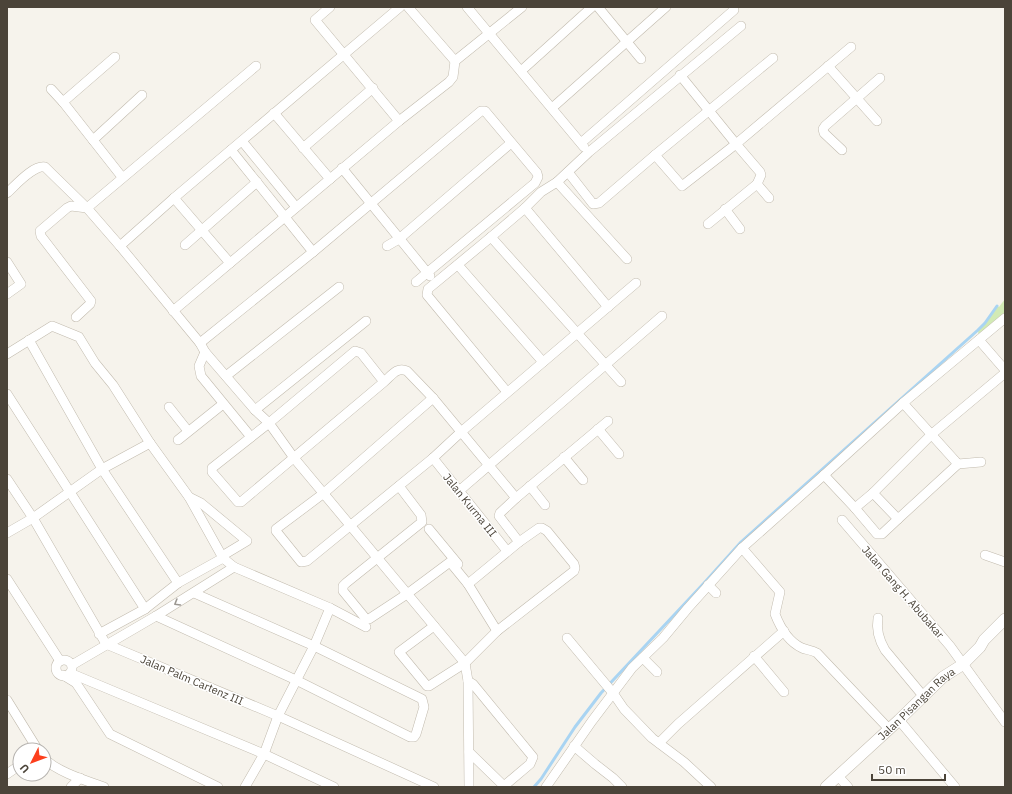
<svg xmlns="http://www.w3.org/2000/svg" width="1012" height="794" viewBox="0 0 1012 794" font-family="'IBM Plex Sans',sans-serif">
	<style>
		.grass { fill: #d2eab5 }
		.lines { fill: none; stroke-linecap: round; stroke-linejoin: round }
		.stream { stroke: #a9d4f2; stroke-width: 3 }
		.minor-casing { stroke: #c2bbae; stroke-width: 10 }
		.tertiary-casing { stroke: #c2bbae; stroke-width: 12 }
		.minor { stroke: #fff; stroke-width: 9 }
		.tertiary { stroke: #fff; stroke-width: 11 }
		.oneway { stroke: #9c9892 }
		.labels { text-anchor: middle; stroke-width: 3; stroke-linejoin: round; paint-order: stroke }
		.street-label { font-size: 11px; fill: #4b4439; stroke: #fff }
	</style>
	<rect width="100%" height="100%" fill="#f6f3ec"/>
	<polygon class="grass" points="1005,299 1005,318 979,340 978,330 985,323 997,306 999,307"/>
	<g class="lines">
		<polyline class="stream" points="534,787 541,779 575,727 601,693 705,582 741,542 978,330 985,323 997,306"/>
		<defs>
			<g id="minor">
				<polyline points="330,7 315,20 399,121"/>
				<polyline points="408,7 455,61 522,7"/>
				<polyline points="467,7 584,147"/>
				<polyline points="598,7 641,59"/>
				<polyline points="828,66 877,121"/>
				<polyline points="521,71 592,7"/>
				<polyline points="680,75 736,144 760,172 761,175 757,184 708,224"/>
				<polyline points="51,89 63,102 122,177"/>
				<polyline points="63,102 115,57"/>
				<polyline points="552,108 666,7"/>
				<polyline points="274,113 330,179"/>
				<polyline points="93,140 142,95"/>
				<polyline points="242,141 296,207"/>
				<polyline points="581,143 734,10"/>
				<polyline points="303,148 373,88"/>
				<polyline points="231,150 313,252"/>
				<polyline points="842,150 824,133 823,129 825,126 880,78"/>
				<polyline points="655,155 682,186 736,144 851,47"/>
				<polyline points="342,168 430,276"/>
				<polyline points="568,172 593,204 599,203 655,155 773,58"/>
				<polyline points="557,182 627,259"/>
				<polyline points="757,184 769,198"/>
				<path d="M7,193C16,185 33,165 45,167L87,208L120,246L200,343L205,352L255,410L269,423L294,458L465,663L468,681L469,787"/>
				<polyline points="174,198 230,263"/>
				<polyline points="525,208 608,307"/>
				<polyline points="725,209 740,229"/>
				<polyline points="491,237 621,382"/>
				<polyline points="185,245 257,182"/>
				<polyline points="120,246 174,198 400,7"/>
				<polyline points="387,246 399,239 511,143"/>
				<polyline points="7,262 21,284 7,294"/>
				<polyline points="458,265 543,362"/>
				<polyline points="173,311 399,121 449,82 453,77 455,61"/>
				<polyline points="76,317 90,304 91,301 41,236 40,231 67,208 71,206 87,208 256,66"/>
				<polyline points="29,340 102,469 178,583"/>
				<polyline points="979,340 1005,370"/>
				<polyline points="200,343 313,252 481,111 485,111 537,173 538,177 535,183 416,282"/>
				<polyline points="205,352 199,366 201,376 251,437"/>
				<polyline points="7,354 52,326 79,337 95,363 113,385 150,443 189,497 223,558 234,567 330,608 366,627"/>
				<polyline points="226,376 339,287"/>
				<path d="M384,382L361,353L355,351L269,423L212,468V472L238,502H241L384,382C391,376 397,366 407,371L433,398L516,498"/>
				<polyline points="507,392 427,295 428,289 491,237 525,208 541,192 557,182 589,152 741,26"/>
				<polyline points="7,394 145,609"/>
				<polyline points="433,398 324,493 276,529 276,531 301,562 307,561 433,458 461,432 636,283"/>
				<polyline points="903,403 958,464 981,462"/>
				<polyline points="169,407 188,431"/>
				<polyline points="255,410 366,321"/>
				<polyline points="598,429 619,454"/>
				<polyline points="178,440 223,404"/>
				<polyline points="564,457 583,480"/>
				<polyline points="433,458 507,551"/>
				<polyline points="824,475 855,508 877,534 882,534 898,519"/>
				<polyline points="7,479 33,518 106,644"/>
				<polyline points="399,486 421,515 422,522 346,583 343,586 343,591 366,619 369,619 407,594 450,562 468,584 497,631"/>
				<polyline points="530,486 545,505"/>
				<polyline points="459,491 662,316"/>
				<polyline points="873,493 898,519 958,464"/>
				<polyline points="189,497 201,503 247,541 222,556"/>
				<polyline points="855,508 873,493 932,434 1005,373"/>
				<polyline points="842,520 950,646 1005,722"/>
				<polyline points="429,529 458,564"/>
				<polyline points="7,533 33,518 102,469 150,443"/>
				<polyline points="519,542 499,516 500,513 516,498 608,421"/>
				<path d="M742,548L780,592L775,614C780,627 789,642 802,648C807,650 812,650 817,653L889,729"/>
				<polyline points="985,555 1005,562"/>
				<polyline points="7,579 60,661"/>
				<polyline points="708,585 716,593"/>
				<polyline points="156,616 296,680 410,737 414,737 416,734 424,707 422,699 314,646 194,593"/>
				<path d="M878,618C876,630 879,640 885,650L924,697"/>
				<polyline points="434,626 399,652 427,686 429,686 465,663 497,631 574,571 575,568 574,564 547,531 542,528 539,528 519,542 468,584"/>
				<polyline points="99,634 145,609 178,583 223,558"/>
				<polyline points="567,638 613,693 624,709 652,738 684,762 711,787"/>
				<polyline points="106,644 278,716 434,787"/>
				<polyline points="754,656 784,692"/>
				<polyline points="643,658 657,672"/>
				<circle cx="64" cy="668" r="8"/>
				<polyline points="72,665 156,616 234,567"/>
				<polyline points="70,673 264,754 334,787"/>
				<polyline points="63,675 76,683 110,734 218,787"/>
				<polyline points="468,681 473,684 533,757 530,764 504,786 469,752"/>
				<polyline points="7,700 38,750"/>
				<polyline points="899,720 955,787"/>
				<polyline points="659,743 678,724 784,631"/>
				<polyline points="574,746 595,764 613,778 622,787"/>
				<path d="M44,758C55,771 87,781 104,787"/>
				<polyline points="7,774 20,765"/>
				<polyline points="838,776 848,787"/>
				<polyline points="71,787 80,778"/>
				<polyline points="245,787 264,754 278,716 314,646 330,608"/>
				<polyline points="546,787 592,721 632,668 663,638 688,608 742,548 824,475 903,403 1005,318"/>
			</g>
			<g id="tertiary">
				<path id="s1" d="M826,787L899,720L943,677L962,665L980,647L984,640L1005,619"/>
			</g>
		</defs>
		<use href="#minor" class="minor-casing"/>
		<use href="#tertiary" class="tertiary-casing"/>
		<use href="#minor" class="minor"/>
		<use href="#tertiary" class="tertiary"/>
	</g>
	<defs><path id="oneway-chevron" d="M-2-3.5L2.5 0L-2 3.5" fill="none" stroke-width="1.6" stroke-linecap="round" stroke-linejoin="round"/></defs>
	<use class="oneway" href="#oneway-chevron" transform="translate(177 603) rotate(149)"/>
	<g class="labels">
		<g class="street-label">
			<text transform="translate(470 505) rotate(51)" y="4">Jalan Kurma III</text>
			<text transform="translate(903 592) rotate(49)" y="4">Jalan Gang H. Abubakar</text>
			<text transform="translate(192 680) rotate(23)" y="4">Jalan Palm Cartenz III</text>
			<text dy="4" stroke="none"><textPath href="#s1" startOffset="123">Jalan Pisangan Raya</textPath></text>
		</g>
	</g>
	<rect width="1012" height="794" fill="none" stroke="#4b4439" stroke-width="16"/>
	<g transform="translate(32 762) rotate(228)"><circle r="19" fill="#ffffff" stroke="#b7b4b0"/>
	<path d="M0-3L7 15L0 10L-7 15Z" fill="#fc3f1d"/>
	<text y="-6" font-size="11" font-weight="bold" text-anchor="middle" fill="#4b4439">U</text>
	</g>
	<path d="M872 774v6h73v-6" fill="none" stroke="#4b4439" stroke-width="2"/>
	<text x="878" y="774" font-size="12" fill="#4b4439" stroke="#ffffff" stroke-width="3" paint-order="stroke">50 m</text>
</svg>
